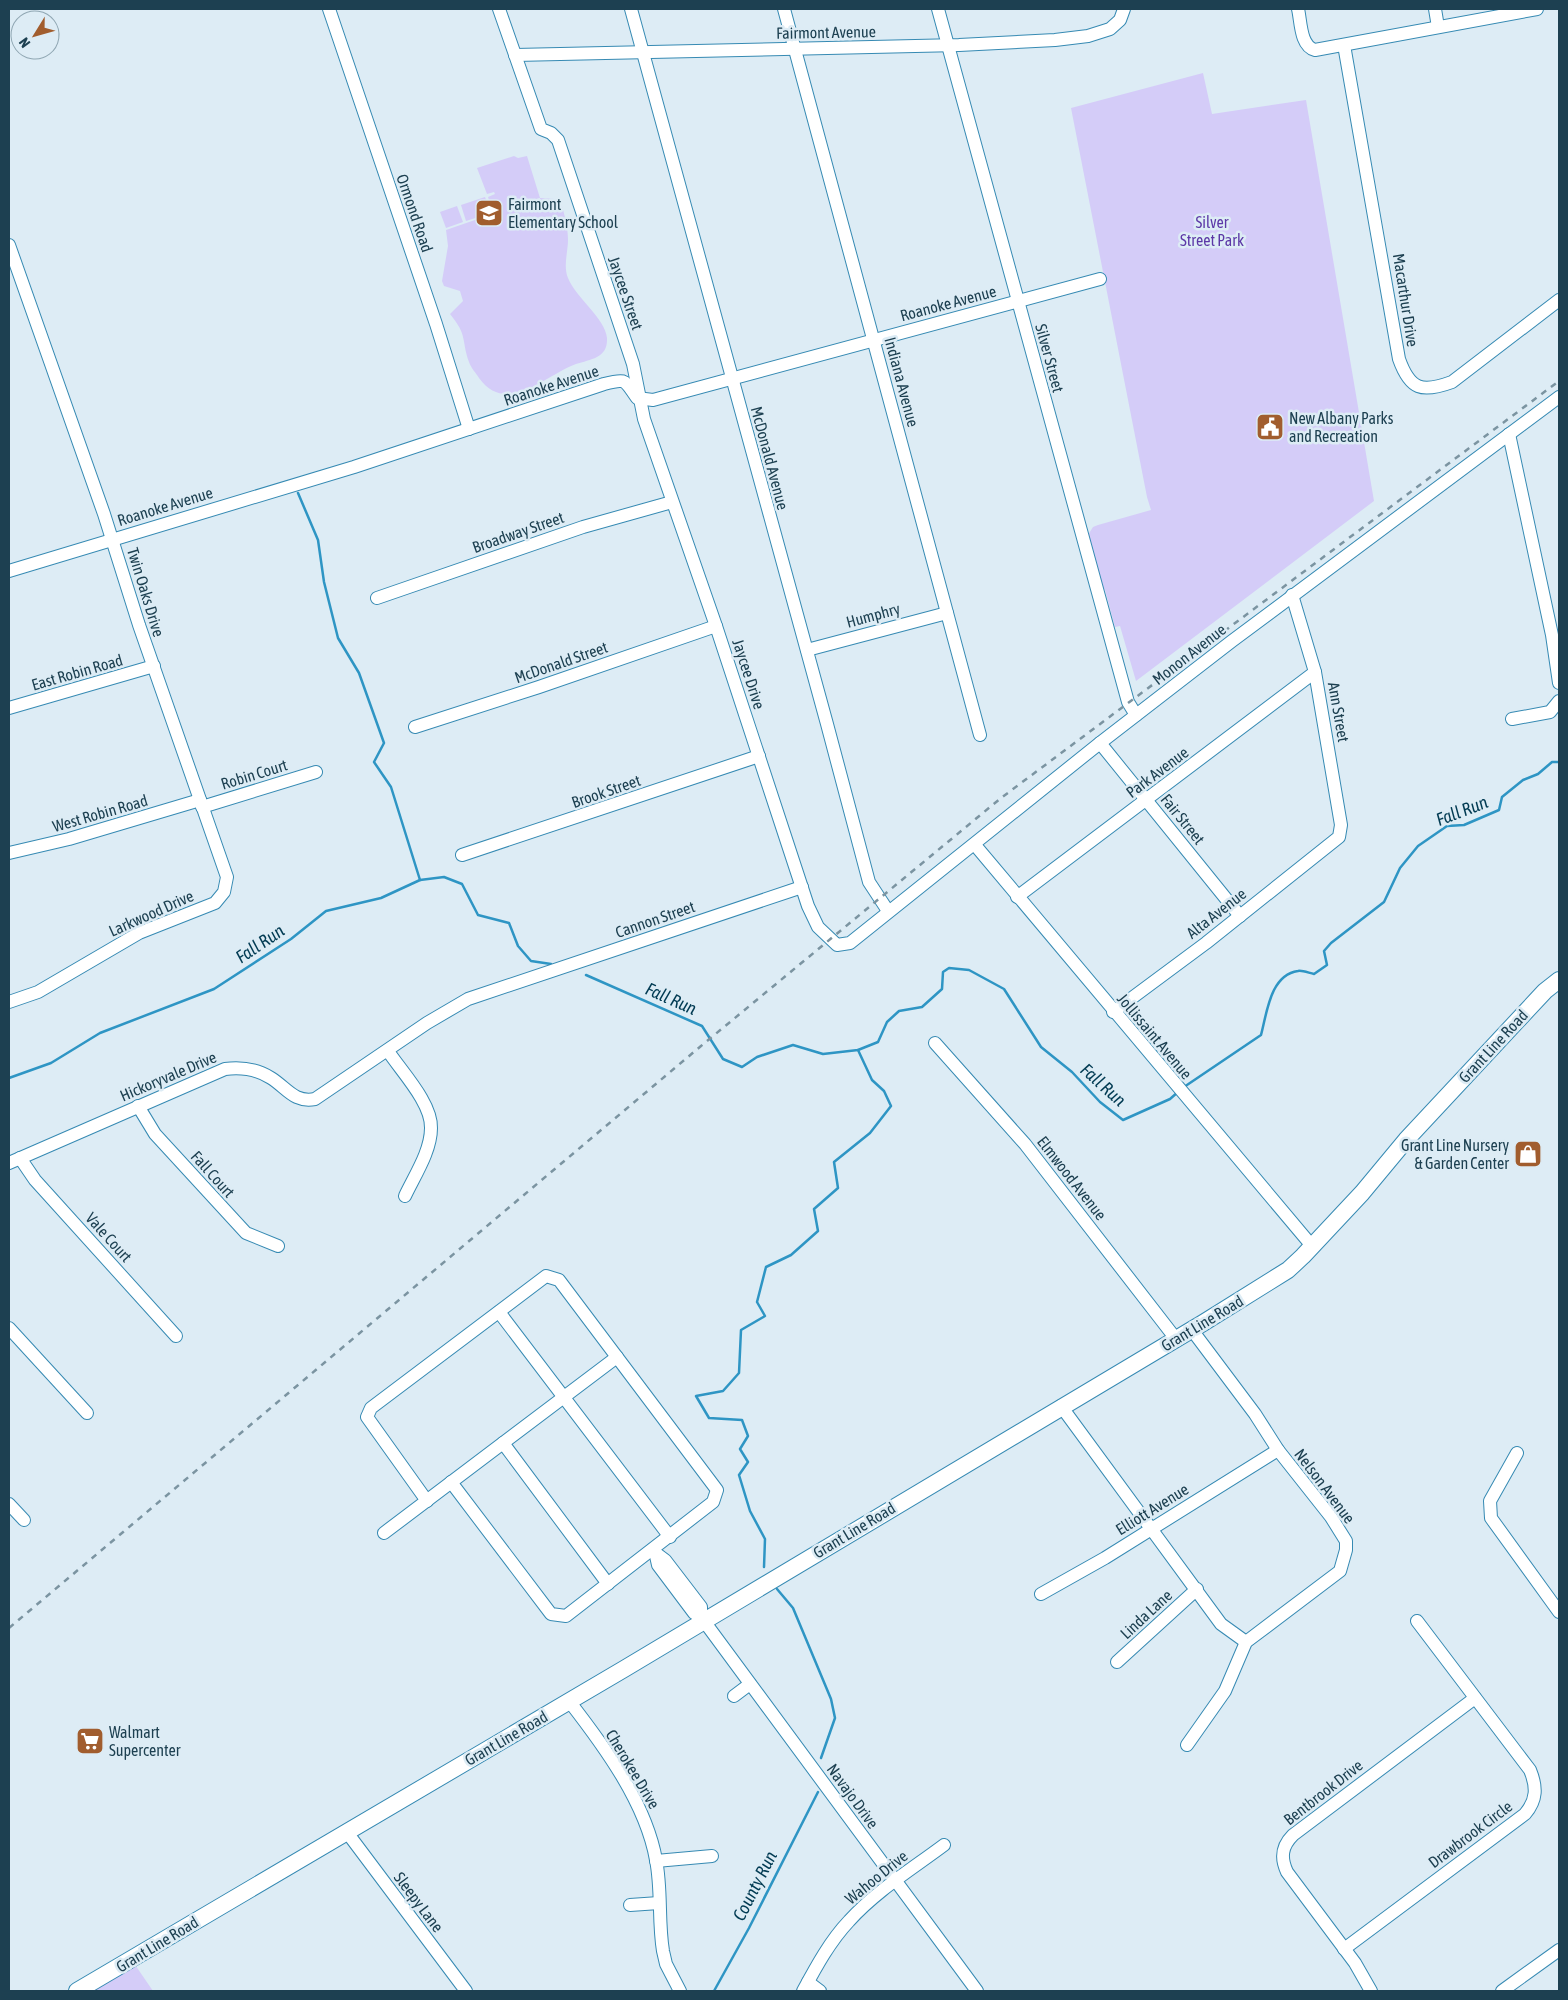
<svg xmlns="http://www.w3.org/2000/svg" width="1568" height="2000" viewBox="0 0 1568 2000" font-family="'Asap Condensed',sans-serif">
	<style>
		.green { fill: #d4ccf8 }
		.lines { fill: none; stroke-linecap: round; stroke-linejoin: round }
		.stream { stroke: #2e95c4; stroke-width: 2.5 }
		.minor-casing { stroke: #368ab3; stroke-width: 14 }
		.major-casing { stroke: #368ab3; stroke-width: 18 }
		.minor { stroke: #fff; stroke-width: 12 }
		.major { stroke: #fff; stroke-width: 16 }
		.rail { stroke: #7b94a1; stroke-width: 2.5; stroke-dasharray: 6 6; stroke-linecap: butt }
		.labels { text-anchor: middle; stroke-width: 5; stroke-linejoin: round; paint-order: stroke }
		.street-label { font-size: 16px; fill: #1d4051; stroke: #ddecf5 }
		.poi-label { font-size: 16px; fill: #1d4051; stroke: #ddecf5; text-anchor: start }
		.park-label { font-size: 16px; fill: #5c38a7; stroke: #ddecf5 }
		.water-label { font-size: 18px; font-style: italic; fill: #023b53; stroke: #ddecf5 }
	</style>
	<rect width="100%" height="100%" fill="#ddecf5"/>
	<g class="green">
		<polygon points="1203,73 1212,114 1306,100 1374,501 1136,681 1120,626 1115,627 1105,590 1102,587 1088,535 1093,527 1098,525 1151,510 1147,497 1071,108"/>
		<path d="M514,156L518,158L527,156L540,198L529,202L531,204L540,201V198L555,199L561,203C565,216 568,228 568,240C568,252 563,266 568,278C576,298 605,318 607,338C608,358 591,359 576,364C547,374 507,417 479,378C476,373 471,368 469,362C461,339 468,336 450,314L463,301L460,291L444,286L442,281L448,246L446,230L501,211L493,212L488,197L495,194L494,192L487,194L477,168Z"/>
		<polygon points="485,197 491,213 466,221 461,205"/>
		<polygon points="457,206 463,222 446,228 440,212"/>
		<polygon points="131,1959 153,1991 80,1991"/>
	</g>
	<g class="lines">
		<g class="stream">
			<polyline points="298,493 318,540 324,582 338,638 359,673 384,743 374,762 391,787 420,880"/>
			<polyline points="586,975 702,1026 723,1059 742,1067 757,1057 793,1045 823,1054 858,1050 878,1042 887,1022 899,1011 922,1007 942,989 943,972 949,968 969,970 1004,989 1041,1047 1072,1072 1100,1102 1123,1120 1170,1099 1178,1092"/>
			<polyline points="9,1078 51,1063 100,1033 214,989 291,939 326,911 381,898 420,880 444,877 462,884 478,915 509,923 518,946 531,961 551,964"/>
			<path d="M1184,1087L1261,1035C1267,1013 1270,975 1298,971C1302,970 1309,973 1314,974L1327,965L1324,951L1331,943L1384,902L1400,868L1418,846L1447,826L1464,825L1499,810L1502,797L1523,780L1538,774L1552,762H1559"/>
			<polyline points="764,1567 765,1539 750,1511 739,1475 748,1462 740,1449 748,1436 742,1420 709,1418 696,1396 723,1391 739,1373 741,1330 765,1316 757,1302 766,1267 791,1255 818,1231 814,1209 838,1188 834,1162 870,1133 891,1106 884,1091 872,1080 858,1050"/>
			<polyline points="777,1589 793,1608 831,1699 835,1718 821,1758"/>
			<polyline points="714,1991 749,1928 818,1792"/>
		</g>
		<defs>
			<g id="minor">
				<polyline points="329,9 436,324 469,429"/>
				<polyline points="499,9 541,129 551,133 558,140 633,364 644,419 716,626 808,906 818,927 837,945 850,943 1100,743 1232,641 1559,397"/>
				<polyline points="631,9 827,724 869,882 888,911"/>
				<polyline points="784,9 980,735"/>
				<polyline points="938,9 1128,702 1136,715"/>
				<path d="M1298,9C1301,21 1300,46 1315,50L1537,9"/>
				<polyline points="1435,9 1438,27"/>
				<path d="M1344,45L1399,359C1410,390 1422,393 1452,382L1559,300"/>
				<polyline points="515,55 959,45 1055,40 1088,36 1110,29 1120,20 1124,9"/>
				<polyline points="9,245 104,514 139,625 227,877 224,892 215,903 139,933 38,992 9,1002"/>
				<polyline points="1509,434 1552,635 1559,683"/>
				<path d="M9,571L354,467L604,384C627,378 624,380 637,398L653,400L1100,279"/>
				<polyline points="377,598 583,527 672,502"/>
				<polyline points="807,650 947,613"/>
				<polyline points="9,708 154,666"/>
				<polyline points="1512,719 1550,712 1559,701"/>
				<polyline points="415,727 539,687 716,626"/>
				<polyline points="1100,743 1240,916"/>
				<polyline points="202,807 316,772"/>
				<polyline points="975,845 1312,1246"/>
				<polyline points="9,853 69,839 200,800"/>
				<polyline points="462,855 759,756"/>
				<polyline points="1017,897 1315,672"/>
				<polyline points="1113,1012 1206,943 1339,837 1341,825 1315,672 1292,595"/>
				<polyline points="935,1043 1025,1144 1176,1339"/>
				<path d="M388,1051C401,1071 432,1103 431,1128C431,1151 415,1175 405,1196"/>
				<polyline points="138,1106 155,1134 246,1233 278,1246"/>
				<polyline points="20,1158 35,1180 176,1336"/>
				<path d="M9,1163L225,1069C241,1067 257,1069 271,1078C287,1088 294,1103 315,1099L427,1023L468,999L802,887"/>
				<polyline points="499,1312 670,1537"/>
				<polyline points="9,1328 87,1413"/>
				<polyline points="1061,1406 1221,1624 1246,1642"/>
				<polyline points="503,1443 608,1584"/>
				<polyline points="1517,1453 1490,1501 1491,1518 1559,1612"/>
				<polyline points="427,1501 367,1417 371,1408 546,1276 559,1280 717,1490 713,1502 566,1616 551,1614 451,1482"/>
				<polyline points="9,1504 24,1520"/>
				<polyline points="384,1533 617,1357"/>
				<polyline points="653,1551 665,1560 701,1607 701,1617"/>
				<polyline points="656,1556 658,1565 694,1613 701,1617 977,1991"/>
				<polyline points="1041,1594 1105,1558 1278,1450"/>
				<polyline points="1117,1662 1197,1589"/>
				<polyline points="734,1696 750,1684"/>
				<path d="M569,1701C604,1746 646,1803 656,1860C662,1890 658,1921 663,1951L666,1964L680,1991"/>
				<polyline points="1187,1745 1225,1691 1246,1642 1340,1571 1346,1550 1346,1541 1331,1517 1278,1450 1255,1414 1192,1330"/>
				<polyline points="346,1831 466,1991"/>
				<polyline points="656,1861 712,1856"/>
				<polyline points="630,1905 659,1903"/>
				<path d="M1344,1949L1525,1814C1537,1800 1537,1787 1530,1770L1417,1621"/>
				<polyline points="808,1982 820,1991"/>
				<path d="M803,1991C816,1967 830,1941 849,1921C876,1891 912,1869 944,1845"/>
				<path d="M1371,1991L1355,1963L1287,1872C1280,1857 1282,1846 1293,1835L1475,1698"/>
				<polyline points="1502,1991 1559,1950"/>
			</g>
			<polyline id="major" points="77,1991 624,1669 1203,1323 1288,1270 1303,1256 1362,1193 1406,1140 1545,991 1559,980"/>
		</defs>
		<use href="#minor" class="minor-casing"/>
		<use href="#major" class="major-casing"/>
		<use href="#minor" class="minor"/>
		<use href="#major" class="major"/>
		<polyline class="rail" points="9,1628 701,1046 1001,798 1559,381"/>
	</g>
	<defs>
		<symbol id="school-square" viewBox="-11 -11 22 22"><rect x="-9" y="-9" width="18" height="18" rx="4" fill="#a15d2e" stroke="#ddecf5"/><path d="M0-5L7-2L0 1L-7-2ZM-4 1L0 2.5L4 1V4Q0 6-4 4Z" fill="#fff"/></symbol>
		<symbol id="civic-square" viewBox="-11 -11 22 22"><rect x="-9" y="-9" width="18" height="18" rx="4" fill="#a15d2e" stroke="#ddecf5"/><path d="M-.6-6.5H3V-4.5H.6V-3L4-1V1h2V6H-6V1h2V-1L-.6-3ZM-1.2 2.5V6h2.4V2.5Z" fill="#fff"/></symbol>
		<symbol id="shop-square" viewBox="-11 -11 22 22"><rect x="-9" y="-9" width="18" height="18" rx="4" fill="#a15d2e" stroke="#ddecf5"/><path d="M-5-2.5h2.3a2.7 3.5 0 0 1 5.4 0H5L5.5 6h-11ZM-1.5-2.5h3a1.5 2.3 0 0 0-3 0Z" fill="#fff"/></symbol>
		<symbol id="supermarket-square" viewBox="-11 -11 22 22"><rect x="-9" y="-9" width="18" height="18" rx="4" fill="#a15d2e" stroke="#ddecf5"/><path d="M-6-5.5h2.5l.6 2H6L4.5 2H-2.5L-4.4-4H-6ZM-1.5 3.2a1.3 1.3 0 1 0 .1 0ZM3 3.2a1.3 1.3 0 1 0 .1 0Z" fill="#fff"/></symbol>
	</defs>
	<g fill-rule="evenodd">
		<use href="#school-square" x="473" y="197" width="32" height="32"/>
		<use href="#civic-square" x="1254" y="411" width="32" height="32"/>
		<use href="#shop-square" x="1512" y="1138" width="32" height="32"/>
		<use href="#supermarket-square" x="74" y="1725" width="32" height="32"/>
	</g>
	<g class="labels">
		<g class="street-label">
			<text transform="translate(826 32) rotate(-1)" y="6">Fairmont Avenue</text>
			<text transform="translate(415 213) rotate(71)" y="6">Ormond Road</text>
			<text transform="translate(626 293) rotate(71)" y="6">Jaycee Street</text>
			<text transform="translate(1406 300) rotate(81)" y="6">Macarthur Drive</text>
			<text transform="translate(948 303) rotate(-15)" y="6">Roanoke Avenue</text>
			<text transform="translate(1050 358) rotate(75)" y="6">Silver Street</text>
			<text transform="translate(902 382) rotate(75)" y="6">Indiana Avenue</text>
			<text transform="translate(551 385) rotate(-18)" y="6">Roanoke Avenue</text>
			<text transform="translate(770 458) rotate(75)" y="6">McDonald Avenue</text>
			<text transform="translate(165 506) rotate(-17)" y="6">Roanoke Avenue</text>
			<text transform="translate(518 532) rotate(-19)" y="6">Broadway Street</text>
			<text transform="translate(146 592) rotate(73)" y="6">Twin Oaks Drive</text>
			<text transform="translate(873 615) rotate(-15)" y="6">Humphry</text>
			<text transform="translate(1189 654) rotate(-38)" y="6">Monon Avenue</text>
			<text transform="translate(561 662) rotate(-19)" y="6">McDonald Street</text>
			<text transform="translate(77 672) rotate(-16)" y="6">East Robin Road</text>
			<text transform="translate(749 674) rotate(72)" y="6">Jaycee Drive</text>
			<text transform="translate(1339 712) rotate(80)" y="6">Ann Street</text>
			<text transform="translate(1157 772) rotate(-37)" y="6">Park Avenue</text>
			<text transform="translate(254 774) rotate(-17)" y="6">Robin Court</text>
			<text transform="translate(606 791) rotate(-19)" y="6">Brook Street</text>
			<text transform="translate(100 813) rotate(-16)" y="6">West Robin Road</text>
			<text transform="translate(1183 819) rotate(51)" y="6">Fair Street</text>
			<text transform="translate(151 913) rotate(-24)" y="6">Larkwood Drive</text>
			<text transform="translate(1216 913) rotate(-38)" y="6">Alta Avenue</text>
			<text transform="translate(655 919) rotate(-19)" y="6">Cannon Street</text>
			<text transform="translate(1155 1036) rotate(50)" y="6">Jollissaint Avenue</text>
			<text transform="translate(1493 1046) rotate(-47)" y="6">Grant Line Road</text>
			<text transform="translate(168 1076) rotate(-23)" y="6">Hickoryvale Drive</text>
			<text transform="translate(213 1174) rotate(48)" y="6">Fall Court</text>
			<text transform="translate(1072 1178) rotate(52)" y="6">Elmwood Avenue</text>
			<text transform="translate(109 1237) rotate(48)" y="6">Vale Court</text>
			<text transform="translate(1202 1323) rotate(-31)" y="6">Grant Line Road</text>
			<text transform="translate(1325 1486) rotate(53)" y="6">Nelson Avenue</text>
			<text transform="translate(1152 1509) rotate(-32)" y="6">Elliott Avenue</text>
			<text transform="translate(854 1530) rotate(-31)" y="6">Grant Line Road</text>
			<text transform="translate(1146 1614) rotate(-43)" y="6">Linda Lane</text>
			<text transform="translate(506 1738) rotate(-30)" y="6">Grant Line Road</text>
			<text transform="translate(633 1769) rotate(59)" y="6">Cherokee Drive</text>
			<text transform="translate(1323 1792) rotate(-38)" y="6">Bentbrook Drive</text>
			<text transform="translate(853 1796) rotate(54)" y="6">Navajo Drive</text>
			<text transform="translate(1470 1834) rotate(-37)" y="6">Drawbrook Circle</text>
			<text transform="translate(876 1877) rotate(-39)" y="6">Wahoo Drive</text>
			<text transform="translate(419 1902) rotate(53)" y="6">Sleepy Lane</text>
			<text transform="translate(157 1944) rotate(-31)" y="6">Grant Line Road</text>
		</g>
		<g class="poi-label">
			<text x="508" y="210">Fairmont<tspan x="508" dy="18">Elementary School</tspan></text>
			<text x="1289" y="424">New Albany Parks<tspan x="1289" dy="18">and Recreation</tspan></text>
			<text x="1509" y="1151" text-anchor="end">Grant Line Nursery<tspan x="1509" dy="18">&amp; Garden Center</tspan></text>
			<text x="109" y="1738">Walmart<tspan x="109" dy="18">Supercenter</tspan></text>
		</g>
		<g class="park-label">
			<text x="1212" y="228">Silver<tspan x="1212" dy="18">Street Park</tspan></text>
		</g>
		<g class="water-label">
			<text transform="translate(1462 811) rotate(-21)" y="6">Fall Run</text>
			<text transform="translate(260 944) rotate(-34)" y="6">Fall Run</text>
			<text transform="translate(671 999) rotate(24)" y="6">Fall Run</text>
			<text transform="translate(1103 1085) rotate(42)" y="6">Fall Run</text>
			<text transform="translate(755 1886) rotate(-63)" y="6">County Run</text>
		</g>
	</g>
	<rect width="1568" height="2000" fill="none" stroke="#1d4051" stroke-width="20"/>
	<g transform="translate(35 35) rotate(233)"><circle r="24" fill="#ddecf5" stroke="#90a7b3"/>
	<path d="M0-4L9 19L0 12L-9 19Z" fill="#a15d2e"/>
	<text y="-8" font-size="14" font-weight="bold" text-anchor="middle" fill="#1d4051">N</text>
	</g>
</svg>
